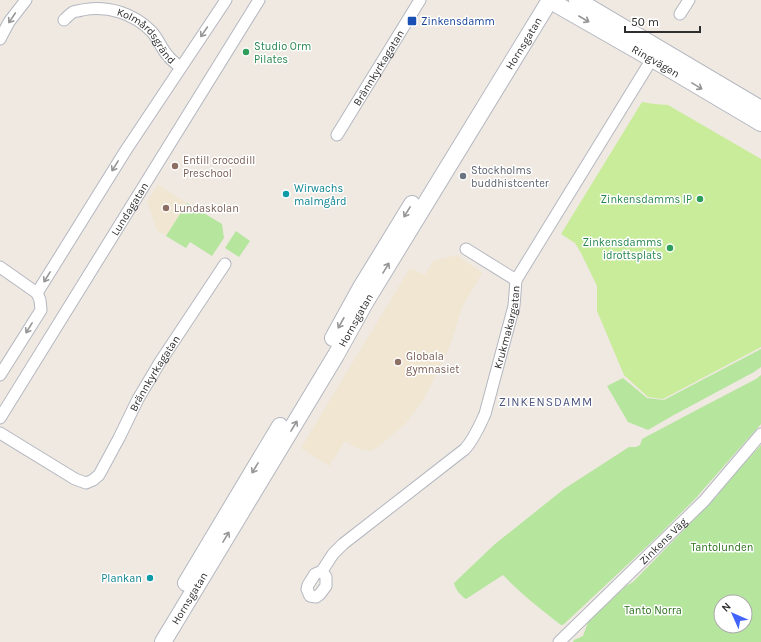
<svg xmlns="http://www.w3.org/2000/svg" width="761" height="642" viewBox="0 0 761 642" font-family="Karla,sans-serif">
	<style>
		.education { fill: #f0e6d1 }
		.green { fill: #b6e59e; fill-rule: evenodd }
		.pitch { fill: #c9ec9a }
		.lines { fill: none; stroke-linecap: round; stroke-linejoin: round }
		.street-casing { stroke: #b4b7c1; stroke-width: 13 }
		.secondary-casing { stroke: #b4b7c1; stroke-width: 18 }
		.street { stroke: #fff; stroke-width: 11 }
		.secondary { stroke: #fff; stroke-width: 16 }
		.oneway { stroke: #969696 }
		.transit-dot { fill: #1a4fb4; stroke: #fff; stroke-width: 1.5 }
		.leisure-dot { fill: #2e9e5b; stroke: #fff; stroke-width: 1.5 }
		.education-dot { fill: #8d6e63; stroke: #fff; stroke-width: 1.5 }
		.worship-dot { fill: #6b7280; stroke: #fff; stroke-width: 1.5 }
		.culture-dot { fill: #0f9aa8; stroke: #fff; stroke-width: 1.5 }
		.labels { text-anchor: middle; stroke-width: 3; stroke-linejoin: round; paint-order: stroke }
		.transit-label { font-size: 11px; fill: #164399; stroke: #fff; text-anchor: start }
		.street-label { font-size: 11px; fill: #2e2e2e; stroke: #fff }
		.leisure-label { font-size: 11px; fill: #27864d; stroke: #fff; text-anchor: end }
		.education-label { font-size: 11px; fill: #785e54; stroke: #fff; text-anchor: start }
		.worship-label { font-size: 11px; fill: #5b616d; stroke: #fff; text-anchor: start }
		.culture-label { font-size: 11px; fill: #0d838f; stroke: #fff; text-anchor: start }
		.park-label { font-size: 11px; fill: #2c6e1b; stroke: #fff }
		.neighbourhood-label { font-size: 12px; letter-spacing: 1px; fill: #4d5680; stroke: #fff }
	</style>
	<rect width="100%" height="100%" fill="#efe9e1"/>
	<g class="education">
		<polygon points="158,185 187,203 166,236 157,230 147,202"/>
		<polygon points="457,255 482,273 462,307 451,343 433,381 422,402 405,424 378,447 371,451 362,450 353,446 345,441 329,466 301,448 410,268 425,275 433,261"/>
	</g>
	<g class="green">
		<polygon points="187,203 222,224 224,238 212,256 190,242 186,248 166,236"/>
		<polygon points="236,231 250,241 239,257 225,248"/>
		<polygon points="761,349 761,367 754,372 672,416 648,430 628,422 607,386 623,378 647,398 664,400"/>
		<path d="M761,375V424L701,492L697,497L658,536L563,625H561C541,609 521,594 503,575L466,599C461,596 455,589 454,583L495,544L564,489L629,447H636L640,445L642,439L689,414L756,379Z"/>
		<path d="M761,445V642H573L574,640L583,636L588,622L626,586L633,582L719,494V490ZM721,602H745V626H721Z"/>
	</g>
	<polygon class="pitch" points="642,102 654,104 668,105 761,159 761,347 663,399 648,397 624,375 597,311 597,286 581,253 575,243 561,234"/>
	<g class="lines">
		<defs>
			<g id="street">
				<polyline points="680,14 689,0"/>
				<path id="s1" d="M64,20C66,18 70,14 73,12C75,11 79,11 82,10C107,5 134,13 152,32C159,40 162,50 169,57C172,61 177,64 180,67"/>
				<polyline points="0,39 9,22 26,0"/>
				<path id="s2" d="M337,135L420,0"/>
				<polyline points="466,249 516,280"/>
				<polyline points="0,267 37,293"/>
				<polyline points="37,293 126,150 226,0"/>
				<polyline points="0,375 41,310 40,300 37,293"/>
				<path id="s3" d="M0,418L259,0"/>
				<path id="s4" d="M0,433L75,479L86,483L93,480L99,475L119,438L138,399L160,362L225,264"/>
				<path id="s5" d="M322,571L326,577V586L320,594L316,597L310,596L307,589L308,585L315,574L322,571L333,554L343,544L465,449C474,439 479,427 485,414L514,306L516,280L655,54"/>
				<path id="s6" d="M559,642L704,501L761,434"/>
			</g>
			<g id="secondary">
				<path id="s7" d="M549,0L668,68L761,123"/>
				<polyline points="577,0 761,109"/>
				<polyline points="333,338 360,289 412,204"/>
				<polyline points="186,583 280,426"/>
				<path id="s8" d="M163,642L336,355L366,301L550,0"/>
			</g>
		</defs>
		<use href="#street" class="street-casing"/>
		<use href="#secondary" class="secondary-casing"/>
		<use href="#street" class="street"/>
		<use href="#secondary" class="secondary"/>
	</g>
	<defs><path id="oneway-shaft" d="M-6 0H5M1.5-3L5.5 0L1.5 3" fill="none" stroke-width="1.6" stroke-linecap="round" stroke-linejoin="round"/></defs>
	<g class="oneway">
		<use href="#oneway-shaft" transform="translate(12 18) rotate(124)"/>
		<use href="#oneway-shaft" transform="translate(584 19) rotate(30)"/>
		<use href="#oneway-shaft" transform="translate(204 32) rotate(124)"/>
		<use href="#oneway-shaft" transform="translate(697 86) rotate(31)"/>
		<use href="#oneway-shaft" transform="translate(115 166) rotate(122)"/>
		<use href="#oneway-shaft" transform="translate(407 212) rotate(122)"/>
		<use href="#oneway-shaft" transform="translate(386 268) rotate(-59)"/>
		<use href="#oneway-shaft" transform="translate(47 277) rotate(122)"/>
		<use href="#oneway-shaft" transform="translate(341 323) rotate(119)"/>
		<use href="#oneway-shaft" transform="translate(29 328) rotate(122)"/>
		<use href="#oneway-shaft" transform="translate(294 426) rotate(-59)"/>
		<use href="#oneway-shaft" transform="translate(255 468) rotate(121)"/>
		<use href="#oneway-shaft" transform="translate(226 537) rotate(-59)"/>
	</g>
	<rect class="transit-dot" x="407" y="16" width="10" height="10" rx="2"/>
	<g class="leisure-dot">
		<circle cx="246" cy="52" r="4"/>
		<circle cx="700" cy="199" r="4"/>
		<circle cx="670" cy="248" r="4"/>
	</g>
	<g class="education-dot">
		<circle cx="175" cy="166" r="4"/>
		<circle cx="166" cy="208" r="4"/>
		<circle cx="398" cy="362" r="4"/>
	</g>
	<circle class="worship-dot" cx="463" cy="176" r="4"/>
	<g class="culture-dot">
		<circle cx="286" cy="194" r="4"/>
		<circle cx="150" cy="578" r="4"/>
	</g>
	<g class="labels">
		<g class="transit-label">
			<text x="421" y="25">Zinkensdamm</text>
		</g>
		<g class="street-label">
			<text dy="4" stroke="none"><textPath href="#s1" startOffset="96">Kolmårdsgränd</textPath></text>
			<text dy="4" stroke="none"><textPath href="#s8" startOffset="699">Hornsgatan</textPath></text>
			<text dy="4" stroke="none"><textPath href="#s7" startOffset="123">Ringvägen</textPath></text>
			<text dy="4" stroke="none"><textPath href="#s2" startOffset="79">Brännkyrkagatan</textPath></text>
			<text dy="4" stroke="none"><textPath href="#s3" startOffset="246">Lundagatan</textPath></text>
			<text dy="4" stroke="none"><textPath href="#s8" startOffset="375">Hornsgatan</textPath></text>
			<text dy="4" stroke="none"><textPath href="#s5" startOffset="389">Krukmakargatan</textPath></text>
			<text dy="4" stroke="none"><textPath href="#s4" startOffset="231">Brännkyrkagatan</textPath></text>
			<text dy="4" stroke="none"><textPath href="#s6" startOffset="145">Zinkens Väg</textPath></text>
			<text dy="4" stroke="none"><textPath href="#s8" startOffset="51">Hornsgatan</textPath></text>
		</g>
		<g class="leisure-label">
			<text x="254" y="50" text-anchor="start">Studio Orm<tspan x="254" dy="13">Pilates</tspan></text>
			<text x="692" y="203">Zinkensdamms IP</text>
			<text x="662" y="246">Zinkensdamms<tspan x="662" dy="13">idrottsplats</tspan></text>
		</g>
		<g class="education-label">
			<text x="183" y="164">Entill crocodill<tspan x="183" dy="13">Preschool</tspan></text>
			<text x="174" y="212">Lundaskolan</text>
			<text x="406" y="360">Globala<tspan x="406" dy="13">gymnasiet</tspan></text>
		</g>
		<g class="worship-label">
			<text x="471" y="174">Stockholms<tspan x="471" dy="13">buddhistcenter</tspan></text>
		</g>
		<g class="culture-label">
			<text x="294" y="192">Wirwachs<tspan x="294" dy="13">malmgård</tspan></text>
			<text x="142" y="582" text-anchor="end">Plankan</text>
		</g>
		<g class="park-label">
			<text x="722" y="551">Tantolunden</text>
			<text x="653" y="614">Tanto Norra</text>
		</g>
		<g class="neighbourhood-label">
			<text x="546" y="406">ZINKENSDAMM</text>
		</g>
	</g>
	<g transform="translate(733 614) rotate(315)"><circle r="19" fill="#ffffff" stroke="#ababab"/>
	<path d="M0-3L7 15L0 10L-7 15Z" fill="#4264fb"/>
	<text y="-6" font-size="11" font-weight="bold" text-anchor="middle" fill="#2e2e2e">N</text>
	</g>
	<path d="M625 26v6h75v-6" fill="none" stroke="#2e2e2e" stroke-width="2"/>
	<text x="631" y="26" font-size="12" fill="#2e2e2e" stroke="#ffffff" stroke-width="3" paint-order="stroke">50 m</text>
</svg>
